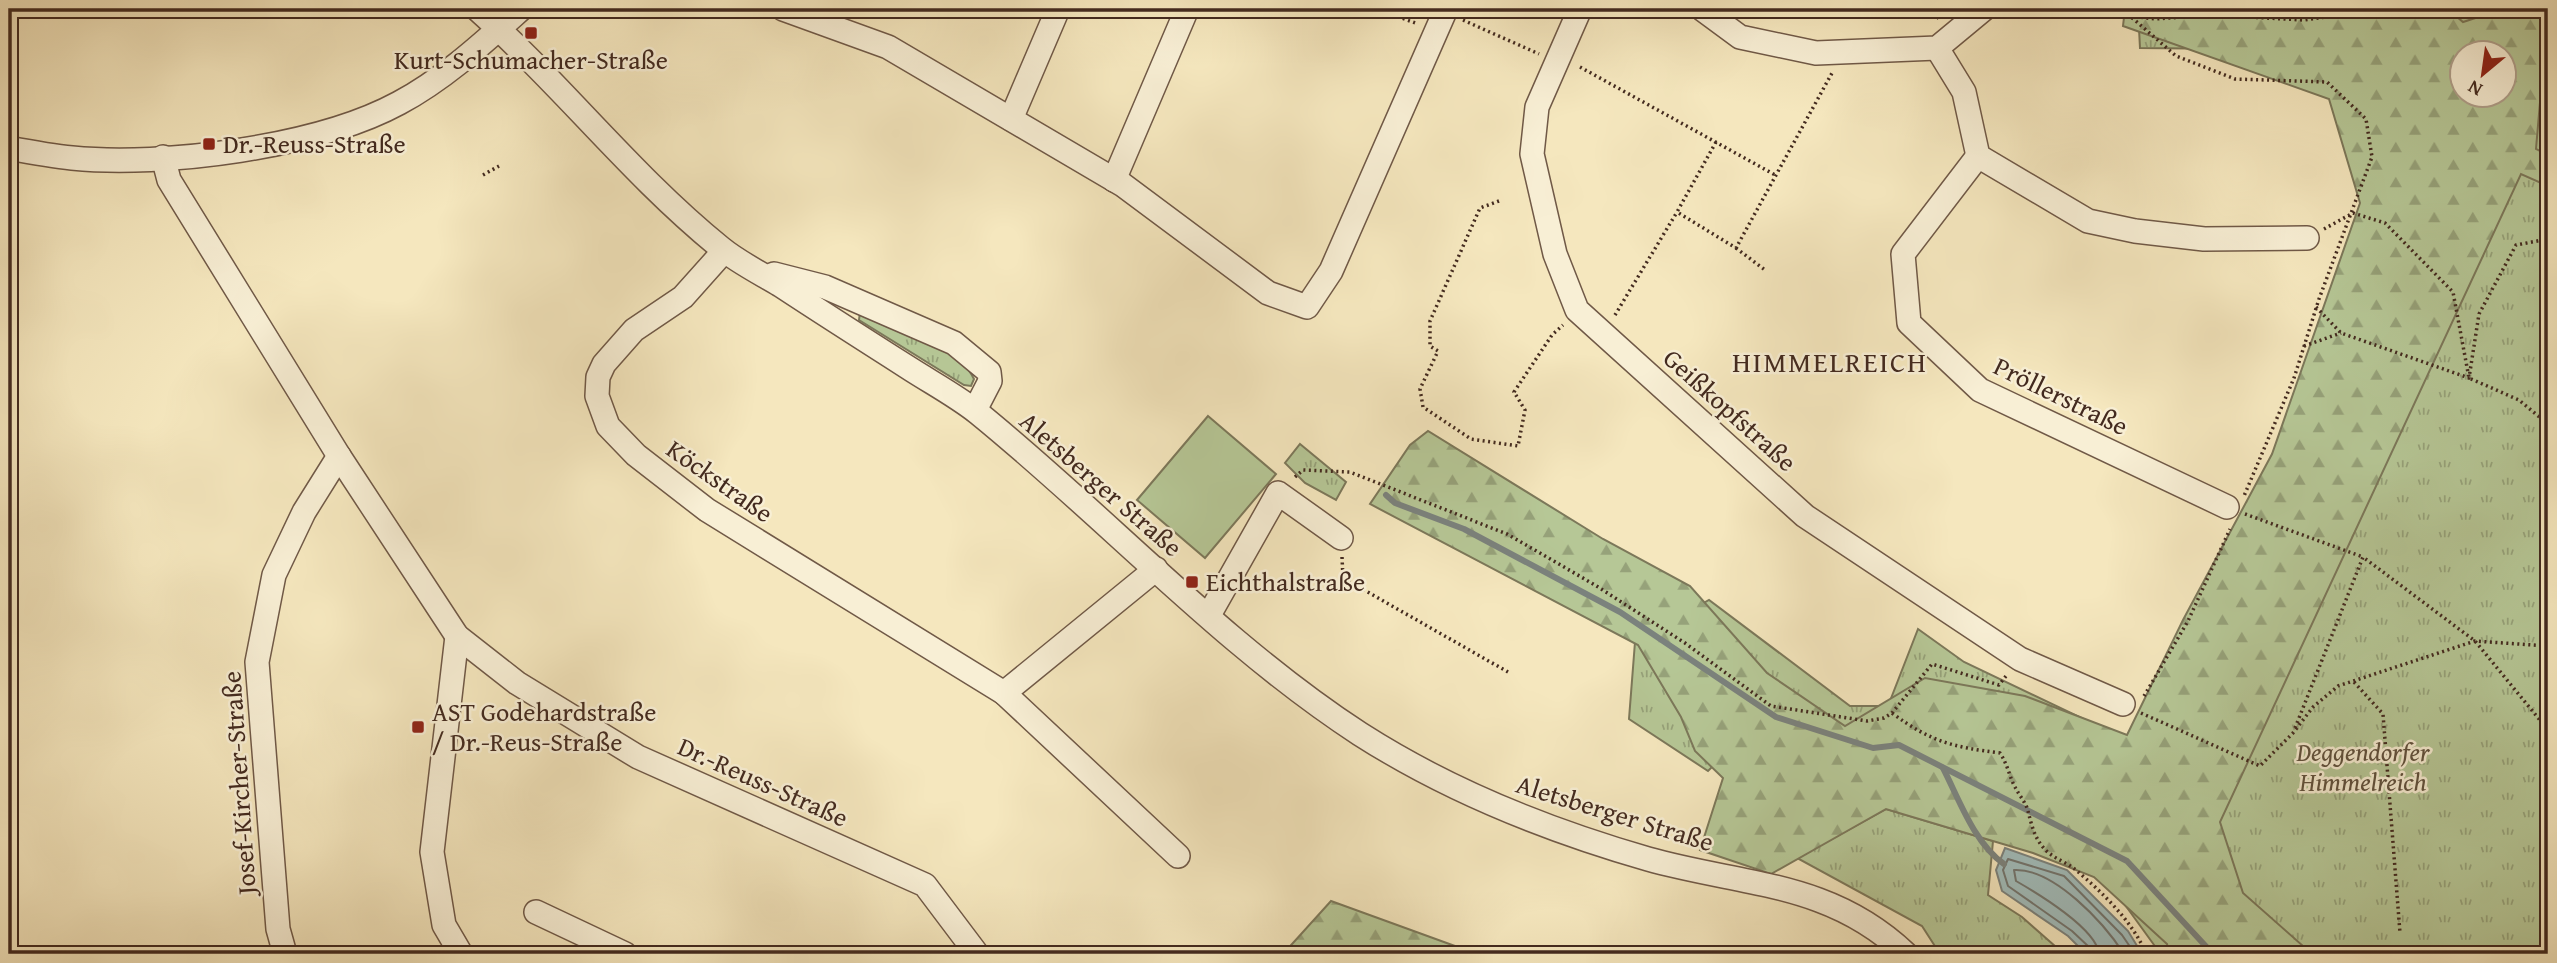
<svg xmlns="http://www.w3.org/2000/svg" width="2557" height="963" viewBox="0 0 2557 963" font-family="'Gentium Book Plus',serif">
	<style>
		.grass { fill: url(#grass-tufts); stroke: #7c785a; stroke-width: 2; fill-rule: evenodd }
		.forest { fill: url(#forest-firs); stroke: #7c785a; stroke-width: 2; fill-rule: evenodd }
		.pitch { fill: #b6c796; stroke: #7c785a; stroke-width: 2 }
		.water { fill: #a1bdbc; stroke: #7b827d; stroke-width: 2 }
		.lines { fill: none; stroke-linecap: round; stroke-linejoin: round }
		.shore { stroke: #72746e; stroke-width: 2 }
		.stream { stroke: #7b827d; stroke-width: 6 }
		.minor-casing { stroke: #705947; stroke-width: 26 }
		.path { stroke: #432a1f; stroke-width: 3.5; stroke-dasharray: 2 3.5; stroke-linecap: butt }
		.minor { stroke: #f8efd5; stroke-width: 23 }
		.poi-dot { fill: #8f2418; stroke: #f8efd5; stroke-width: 2.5 }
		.labels { text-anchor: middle; stroke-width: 5; stroke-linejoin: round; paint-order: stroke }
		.poi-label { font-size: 26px; fill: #432a1f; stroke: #f8efd5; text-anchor: start }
		.street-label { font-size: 26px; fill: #432a1f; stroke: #f8efd5 }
		.park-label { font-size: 26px; font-style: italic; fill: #60513d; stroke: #f8efd5 }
		.neighbourhood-label { font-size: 28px; letter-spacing: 2px; fill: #432a1f; stroke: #f8efd5 }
	</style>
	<defs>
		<pattern id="grass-tufts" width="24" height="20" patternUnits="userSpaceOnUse" patternTransform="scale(1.75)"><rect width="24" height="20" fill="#b6c796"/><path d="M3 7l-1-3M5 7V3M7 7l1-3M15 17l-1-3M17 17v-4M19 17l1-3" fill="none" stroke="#96a27a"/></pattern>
		<pattern id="forest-firs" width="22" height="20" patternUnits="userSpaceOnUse" patternTransform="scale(1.75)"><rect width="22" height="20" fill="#b6c796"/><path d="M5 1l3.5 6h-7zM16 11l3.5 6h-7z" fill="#96a27a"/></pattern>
	</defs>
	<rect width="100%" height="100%" fill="#f5e7be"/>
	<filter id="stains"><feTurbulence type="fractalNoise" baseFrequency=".00286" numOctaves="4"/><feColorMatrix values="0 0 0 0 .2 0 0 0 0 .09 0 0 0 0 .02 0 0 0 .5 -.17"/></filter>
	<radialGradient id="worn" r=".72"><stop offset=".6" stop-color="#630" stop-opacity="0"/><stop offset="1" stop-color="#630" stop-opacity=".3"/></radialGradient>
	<g class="grass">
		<path d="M2138,9H2548V954H2157V949L2099,869L1745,734L1708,771L1629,719L1635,642L1709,600L1850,706H1888L1918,629L1964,662L2161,756L2386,244L2329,50L2140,48ZM2462,52H2504V94H2462Z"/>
		<path d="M860,312C898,328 955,340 974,379L971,386L964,385L859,320Z"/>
		<polygon points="1300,444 1346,482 1336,500 1305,483 1285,463"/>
		<polygon points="1886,809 1993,841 1988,895 2022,917 2064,954 1940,954 1922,926 1797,858"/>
	</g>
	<g class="forest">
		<path d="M2125,9H2448L2463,22L2503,9H2548L2536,149L2548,155V186L2521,174L2220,822L2243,893L2312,954H2169L2167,944L2094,877L2033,853L1886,809L1771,874L1700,850L1723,778L1695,751L1681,717L1638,645L1370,504L1410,445L1428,431L1603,539L1690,586L1767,673L1845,726L1925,678L2025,696L2127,735L2183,620L2272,454L2360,203L2329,99L2123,26ZM2462,52H2504V94H2462Z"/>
		<polygon points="1331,901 1477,954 1283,954"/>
	</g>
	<polygon class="pitch" points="1208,416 1276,474 1205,558 1137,500"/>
	<polygon class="water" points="2005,848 2067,870 2128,931 2142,954 2086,954 2068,936 2002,891 1996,870"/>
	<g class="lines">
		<g class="shore">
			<polyline points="2090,954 2089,947 2072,931 2008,886 2003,870 2008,859 2064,876 2122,935 2135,954"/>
			<path d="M2099,954C2097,929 2037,893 2016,881L2014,870C2054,868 2104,923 2124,954"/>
		</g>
		<g class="stream">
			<polyline points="1386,495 1395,503 1464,529 1620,612 1776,717 1873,748 1899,745 2127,861 2213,954"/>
			<path d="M1943,768C1959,799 1974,843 2004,864"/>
		</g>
		<defs>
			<g id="minor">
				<path d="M477,9C562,85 632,176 721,248C738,262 760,273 780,285C824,314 868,342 912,370C934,384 958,397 978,413C1105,516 1223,645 1360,734C1449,791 1547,830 1648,859C1744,886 1829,881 1906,954"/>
				<polyline points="783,9 888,47 1123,185 1268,293 1307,307 1331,271 1446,9"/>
				<polyline points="1580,9 1537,107 1532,154 1555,254 1577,310 1805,516 2020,659 2123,704"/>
				<polyline points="1702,9 1740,37 1816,53 1937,48 1984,9"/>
				<polyline points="1937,48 1964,92 1978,156 2088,221 2135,231 2204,239 2307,238"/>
				<polyline points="1011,119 1058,9"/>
				<path d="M9,148C30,152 51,156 72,158C164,167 318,147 399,103C444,79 483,43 521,9"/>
				<polyline points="1978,156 1903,254 1909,323 1980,390 2227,507"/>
				<polyline points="163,157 169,180 339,456 457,636 517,683 638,757 925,885 977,954"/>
				<polyline points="1114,180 1187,9"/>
				<polyline points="724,251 683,297 634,330 604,364 598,377 597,396 608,426 636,455 707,510 1004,693 1178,856"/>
				<polyline points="774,274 825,287 954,343 989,372 990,381 975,410"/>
				<polyline points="1209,615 1278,493 1341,538"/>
				<polyline points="457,636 432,852 444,925 461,954"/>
				<polyline points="1004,693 1156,569"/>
				<polyline points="536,912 625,954"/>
				<polyline points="285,954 278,929 257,662 274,575 304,512 339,456"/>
			</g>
		</defs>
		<use href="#minor" class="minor-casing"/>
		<g class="path">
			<polyline points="1377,9 1418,24"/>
			<polyline points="1930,9 1940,20"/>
			<polyline points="2125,9 2130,16 2176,56 2235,79 2327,82 2366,119 2372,157 2319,299 2294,378 2244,496"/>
			<polyline points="863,14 871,9"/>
			<polyline points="2130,16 2155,19 2212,15 2303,20 2340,15 2344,9"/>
			<polyline points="87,17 91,9"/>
			<polyline points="1463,20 1539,54"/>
			<polyline points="1580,67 1777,176"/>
			<polyline points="1716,142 1677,212 1736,248 1832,73"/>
			<polyline points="483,175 499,166"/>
			<polyline points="1499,201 1480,208 1430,321 1430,346 1438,351 1420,389 1423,407 1471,439 1518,446 1525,410 1514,392 1552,335 1563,325"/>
			<polyline points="2324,229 2353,213 2385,223 2453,292 2469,378 2519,400 2548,424"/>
			<polyline points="1736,248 1765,270"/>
			<polyline points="2316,307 2341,333 2469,378 2479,314 2516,245 2548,239"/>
			<polyline points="1615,315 1677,212"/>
			<polyline points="2304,346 2341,333"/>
			<polyline points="1295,477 1303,470 1350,472 1507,534 1595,585 1685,643 1771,706 1867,721 1884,718 1892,713 1932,664 1999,685 2006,676"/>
			<polyline points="2245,514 2363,557"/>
			<polyline points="1342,557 1343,578 1508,672"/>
			<polyline points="2354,682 2383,714 2400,933"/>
			<polyline points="2144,696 2188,621 2230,529"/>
			<path d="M1892,713C1931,742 1953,747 2000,753C2008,765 2009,776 2015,787C2019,795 2026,803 2028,811C2031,823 2034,836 2042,846C2052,859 2066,861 2077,871C2102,892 2134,923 2146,954"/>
			<polyline points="2141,713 2260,766 2293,733 2313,707 2338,686 2475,641 2548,646"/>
			<polyline points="2295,728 2363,557 2475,641 2548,730"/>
			<polyline points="1925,948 1945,954"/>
		</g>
		<use href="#minor" class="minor"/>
	</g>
	<g class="poi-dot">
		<rect x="524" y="26" width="14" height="14" rx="3.5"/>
		<rect x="202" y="137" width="14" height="14" rx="3.5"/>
		<rect x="1185" y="575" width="14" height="14" rx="3.5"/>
		<rect x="411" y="720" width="14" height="14" rx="3.5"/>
	</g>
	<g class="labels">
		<g class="poi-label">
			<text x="531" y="69" text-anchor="middle">Kurt-Schumacher-Straße</text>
			<text x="223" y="153">Dr.-Reuss-Straße</text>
			<text x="1206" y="591">Eichthalstraße</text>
			<text x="432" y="721">AST Godehardstraße<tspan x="432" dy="30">/ Dr.-Reus-Straße</tspan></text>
		</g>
		<g class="street-label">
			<text transform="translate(2061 396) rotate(26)" y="9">Pröllerstraße</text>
			<text transform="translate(1730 410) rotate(42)" y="9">Geißkopfstraße</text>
			<text transform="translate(720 481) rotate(35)" y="9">Köckstraße</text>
			<text transform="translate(1101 484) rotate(41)" y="9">Aletsberger Straße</text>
			<text transform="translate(763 782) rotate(24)" y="9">Dr.-Reuss-Straße</text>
			<text transform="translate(239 783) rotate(-94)" y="9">Josef-Kircher-Straße</text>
			<text transform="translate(1615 813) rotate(17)" y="9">Aletsberger Straße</text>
		</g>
		<g class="park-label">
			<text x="2363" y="761">Deggendorfer<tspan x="2363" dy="30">Himmelreich</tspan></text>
		</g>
		<g class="neighbourhood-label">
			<text x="1830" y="372">HIMMELREICH</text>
		</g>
	</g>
	<rect width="2557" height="963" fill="none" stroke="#f5e7be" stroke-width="35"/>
	<rect x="10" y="10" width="2536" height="942" fill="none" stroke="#432a1f" stroke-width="3.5"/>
	<rect x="18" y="18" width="2522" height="928" fill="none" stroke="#432a1f" stroke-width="2"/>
	<g transform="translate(2483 74) rotate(209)"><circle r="33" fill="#f8efd5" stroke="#b0a08c" stroke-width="2"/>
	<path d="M0-5L12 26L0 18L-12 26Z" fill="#8f2418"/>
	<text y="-10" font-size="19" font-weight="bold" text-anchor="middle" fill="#432a1f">N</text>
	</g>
	<rect width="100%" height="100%" filter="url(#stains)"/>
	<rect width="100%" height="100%" fill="url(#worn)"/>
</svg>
